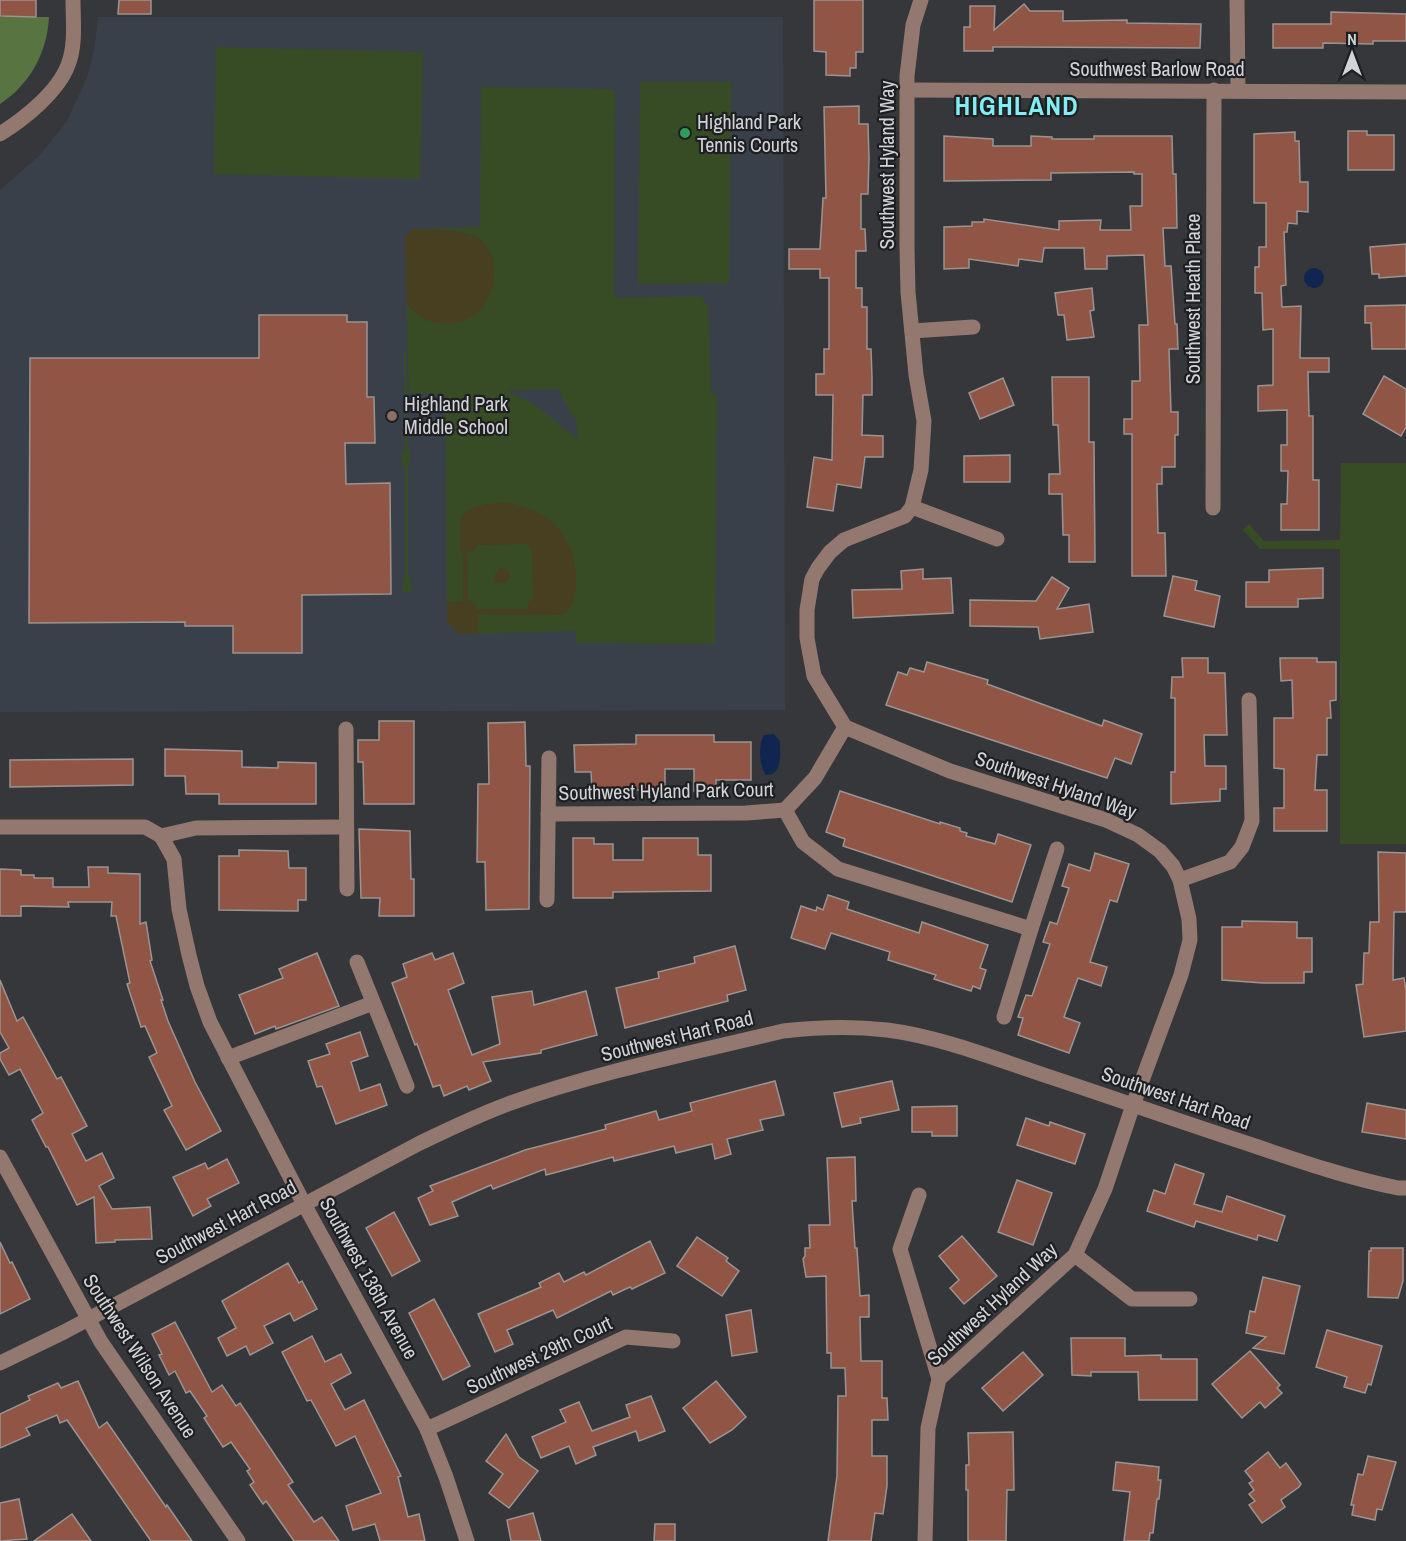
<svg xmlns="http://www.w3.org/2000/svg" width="1406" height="1541" viewBox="0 0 1406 1541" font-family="'Archivo Narrow',sans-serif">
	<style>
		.built { fill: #3a404a }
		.green { fill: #374c24; fill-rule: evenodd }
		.forest { fill: #587541 }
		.sand { fill: #473f1f; fill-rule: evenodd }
		.water { fill: #102650 }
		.building { fill: #905545; stroke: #9a9492; stroke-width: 1.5 }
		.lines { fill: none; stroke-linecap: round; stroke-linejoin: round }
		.minor { stroke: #93786f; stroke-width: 15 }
		.leisure-dot { fill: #2e9e5b; stroke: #1d1f21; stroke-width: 2 }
		.education-dot { fill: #8d6e63; stroke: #1d1f21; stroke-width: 2 }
		.labels { text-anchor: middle; stroke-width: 4.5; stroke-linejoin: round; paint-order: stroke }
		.street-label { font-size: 20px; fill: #d2d3d6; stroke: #1d1f21 }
		.poi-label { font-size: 20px; fill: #d2d3d6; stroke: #1d1f21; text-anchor: start }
		.district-label { font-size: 26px; font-weight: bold; letter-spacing: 1.5px; fill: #82eef3; stroke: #1d1f21 }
	</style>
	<rect width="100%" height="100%" fill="#35373b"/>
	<polygon class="built" points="98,17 783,17 785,710 0,712 0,190 40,155 67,121 88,75 95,46"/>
	<g class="green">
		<polygon points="216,47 423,52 420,179 214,174"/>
		<polygon points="640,82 731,82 729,283 638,284"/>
		<path d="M481,87L615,89L614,298L701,296L708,306L711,394H717L715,644L576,643L575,631L459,634L447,621L445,394L409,393L405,237L412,229L480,227ZM559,389L565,403L577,422V439L537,406L506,390Z"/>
		<polygon points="404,350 406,350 408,450 410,450 410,466 408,466 408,577 411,577 411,592 403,592 403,577 405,577 405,466 402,466 402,451 405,450"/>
		<polygon points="1341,463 1406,463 1406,844 1340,844 1340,549 1260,549 1243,530 1249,524 1264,541 1340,540"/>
	</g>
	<path class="forest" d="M0,17H49C47,53 30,84 0,104Z"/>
	<g class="sand">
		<path d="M412,229C429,229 460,229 476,237C502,251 497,294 479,311C458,331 421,327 406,302L405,237Z"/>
		<path d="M508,503C522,506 535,509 547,518C574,538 588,588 564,615L478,614V633L459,634L447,621V602L463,601V553L460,552V519C472,504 490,503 508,503ZM526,544L532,550L533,599L528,603V609H477L474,604L468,600L467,552L474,551L478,545Z"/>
		<polygon points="500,568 508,570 510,577 506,582 494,584 495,574"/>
	</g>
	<g class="water">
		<circle cx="1314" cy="278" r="10"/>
		<path d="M774,734L780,741C780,753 783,776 766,775C759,766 758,745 764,735Z"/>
	</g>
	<g class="building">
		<polygon points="0,0 36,0 36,17 0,16"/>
		<polygon points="119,0 151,0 151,14 118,14"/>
		<polygon points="814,0 863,0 863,52 856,52 856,68 850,68 850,76 826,75 826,52 814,51"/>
		<polygon points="1024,4 1030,11 1063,11 1063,21 1127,20 1127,23 1201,24 1200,48 993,47 993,51 964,51 964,27 970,27 970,6 995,6 994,30"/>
		<polygon points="1331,12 1406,14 1406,41 1373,41 1373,44 1323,43 1323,48 1273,48 1273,24 1331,24"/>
		<polygon points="859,106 859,124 868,124 869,158 868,194 861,194 861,229 865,229 866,251 856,251 856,288 862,288 862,307 867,307 867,349 871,349 872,377 872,395 863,395 862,435 883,436 883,457 865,457 861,488 837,484 833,511 807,507 814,457 832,460 833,395 816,395 816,374 824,374 824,349 829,349 829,278 820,278 820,269 789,269 789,249 820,249 823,198 826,198 824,107"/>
		<polygon points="1348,131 1367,131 1367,135 1394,135 1394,170 1348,170"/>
		<polygon points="1295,132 1295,141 1299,141 1300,182 1308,182 1308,212 1297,211 1297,224 1288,223 1287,232 1284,232 1286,285 1281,286 1282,307 1301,306 1300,358 1329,358 1329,372 1308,372 1309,416 1313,416 1313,480 1319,480 1319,530 1281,530 1281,504 1287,504 1288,471 1281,471 1281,445 1287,445 1287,410 1258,411 1258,386 1273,385 1273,329 1263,330 1262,293 1255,293 1255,267 1259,267 1259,247 1266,247 1266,203 1254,203 1254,134"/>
		<polygon points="944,136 993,139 993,146 1031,146 1031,136 1052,137 1052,139 1094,139 1094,136 1172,136 1173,174 1176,174 1177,228 1163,228 1165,266 1171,266 1175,324 1177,324 1178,349 1169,349 1171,412 1178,412 1178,435 1175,435 1175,467 1162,467 1162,484 1157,484 1158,533 1165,533 1166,576 1132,576 1132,434 1124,434 1124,419 1132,419 1132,381 1140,381 1139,325 1148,325 1144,255 1107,256 1107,269 1085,269 1084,248 1044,248 1042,262 1019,259 1018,266 969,259 969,268 944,269 944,227 972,226 972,222 984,222 984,219 1059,230 1059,221 1101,220 1100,230 1131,230 1130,206 1142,206 1142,174 1134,174 1134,172 1051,173 1051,180 944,181"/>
		<polygon points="1406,244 1406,276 1379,278 1379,274 1372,274 1370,247"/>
		<polygon points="1092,288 1094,310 1090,311 1094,337 1067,340 1064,315 1058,315 1055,293"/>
		<polygon points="1406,305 1406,349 1372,349 1371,323 1365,323 1365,306"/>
		<polygon points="259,315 347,315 347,322 367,322 367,397 374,397 375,443 345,443 346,484 390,483 391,594 302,595 302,653 233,653 233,626 185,626 185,622 29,623 30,358 259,358"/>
		<polygon points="1384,376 1406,389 1406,427 1401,436 1363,414"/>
		<polygon points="1052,377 1089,377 1089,442 1094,442 1095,562 1069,562 1069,535 1063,535 1062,494 1049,494 1049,474 1060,474 1058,425 1053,425"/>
		<polygon points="1003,378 1014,405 980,419 969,393"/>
		<polygon points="1010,455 1010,482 964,482 964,456"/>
		<polygon points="1323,568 1323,598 1298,599 1298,607 1246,607 1246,582 1269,582 1269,570"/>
		<polygon points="923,569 923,579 951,578 953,613 853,618 852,590 902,589 901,571"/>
		<polygon points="1173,576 1197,581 1195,590 1220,596 1214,627 1164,616"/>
		<polygon points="1052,577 1069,588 1057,609 1089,604 1093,632 1040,639 1038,627 970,626 970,600 1036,601"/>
		<polygon points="1182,658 1208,658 1208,673 1225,673 1227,735 1204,735 1205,766 1226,766 1226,789 1220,789 1220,801 1171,804 1171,772 1175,772 1175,698 1171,698 1172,677 1183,677"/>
		<polygon points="1280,658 1317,658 1317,662 1336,662 1336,700 1330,701 1331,718 1327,718 1327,755 1317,755 1316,771 1315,790 1327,790 1327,831 1274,831 1274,808 1284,808 1284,769 1274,768 1274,718 1293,718 1292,680 1281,681"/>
		<polygon points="927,662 988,680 987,684 1102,726 1104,720 1142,734 1131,764 1115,758 1107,778 886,705 898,672 907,675 910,668 924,672"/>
		<polygon points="379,721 414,721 414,804 364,804 363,762 358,762 358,740 379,740"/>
		<polygon points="525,722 526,766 530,766 529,909 486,910 485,862 477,862 478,784 489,784 488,723"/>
		<polygon points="636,735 714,735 714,742 751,742 751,780 716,780 716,791 694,791 694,769 665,769 665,790 592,790 591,772 575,772 574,745 636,744"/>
		<polygon points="165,749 242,751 242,767 278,768 278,762 316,763 316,804 219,804 219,794 186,794 185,776 165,776"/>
		<polygon points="133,759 133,785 10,787 10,760"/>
		<polygon points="840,791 940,824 940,822 960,828 960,831 967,833 966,836 995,844 998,834 1031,845 1012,902 843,846 845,839 826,832"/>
		<polygon points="359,829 410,831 411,879 414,879 414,916 379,916 380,898 361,898"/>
		<polygon points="573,838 594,838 594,844 613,844 613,860 643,860 643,838 698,838 698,855 711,855 711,891 613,892 613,898 573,898"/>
		<polygon points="239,850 288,851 289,868 306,868 306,900 298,900 298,911 219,910 219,856 239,856"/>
		<polygon points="1378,852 1406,853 1406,912 1394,912 1393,980 1404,978 1406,991 1406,1031 1364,1037 1356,985 1363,984 1364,953 1369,953 1370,922 1379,922"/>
		<polygon points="1095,853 1129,864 1117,902 1110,900 1090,962 1107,967 1101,986 1078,978 1064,1017 1080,1023 1069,1053 1018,1035 1023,1018 1018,1017 1026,995 1032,996 1050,944 1043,942 1050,922 1057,924 1069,888 1062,886 1069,864 1090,871"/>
		<polygon points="88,867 108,867 108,873 140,874 140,924 146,922 152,960 150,961 163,1000 161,1000 168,1021 195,1082 221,1131 186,1150 164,1110 172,1106 149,1057 157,1053 145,1026 141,1027 127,984 130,983 116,916 111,916 112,902 68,902 69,907 21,906 21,916 0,916 0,869 21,870 21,875 34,875 34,878 53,878 53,887 89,887"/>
		<polygon points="828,895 849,902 847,909 919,933 922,922 988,945 980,968 986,970 980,989 973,986 971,991 934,979 936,975 888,960 890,952 831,933 825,949 791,938 801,906 816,911 817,907 823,910"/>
		<polygon points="1242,921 1297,922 1297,938 1312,938 1312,972 1304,972 1304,983 1263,983 1222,980 1222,927 1242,927"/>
		<polygon points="735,946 746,990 727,995 728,1001 625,1028 616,988 659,978 658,972 695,963 694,957"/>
		<polygon points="317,953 339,1006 276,1029 275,1026 255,1034 239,995 283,978 279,969"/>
		<polygon points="432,953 435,960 453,953 464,983 448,990 472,1055 500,1044 492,997 532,991 534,1005 586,991 597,1035 541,1050 541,1053 483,1062 491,1081 469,1090 467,1086 444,1096 440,1085 433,1087 417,1044 415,1045 392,983 407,977 403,964"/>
		<polygon points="0,980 17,1021 23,1017 57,1079 61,1077 87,1126 72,1134 86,1161 102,1153 114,1178 99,1186 112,1209 150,1207 152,1239 115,1240 115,1242 96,1243 94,1197 77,1205 48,1147 46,1147 32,1120 43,1113 30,1088 20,1069 9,1075 0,1059 0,1053 9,1048 0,1032"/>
		<polygon points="360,1032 368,1056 351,1062 360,1091 380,1084 387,1105 336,1124 322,1086 317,1087 308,1061 330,1054 326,1044"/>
		<polygon points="775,1081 784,1115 760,1120 763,1130 727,1139 731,1154 715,1159 712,1144 676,1153 674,1146 614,1161 613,1157 546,1175 545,1169 493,1189 491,1185 452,1202 458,1216 430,1225 418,1198 433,1191 430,1186 525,1150 606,1129 605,1125 656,1111 659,1120 692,1111 690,1103"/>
		<polygon points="892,1081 899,1110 860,1118 861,1123 842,1127 834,1093"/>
		<polygon points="1367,1103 1406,1110 1406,1139 1362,1132"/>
		<polygon points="957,1106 957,1136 932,1136 932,1132 912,1132 912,1107"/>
		<polygon points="1026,1118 1049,1126 1050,1122 1085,1134 1075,1164 1017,1145"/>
		<polygon points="855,1157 856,1201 852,1201 855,1248 857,1248 860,1296 869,1295 869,1317 860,1317 861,1361 882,1361 882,1398 887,1398 888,1420 872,1420 872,1456 887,1456 887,1486 883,1514 875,1513 871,1541 828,1541 837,1476 838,1396 846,1396 845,1368 831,1368 831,1353 827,1353 826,1276 806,1277 803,1259 805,1256 805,1248 810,1248 809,1225 830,1225 827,1158"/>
		<polygon points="227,1159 239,1183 207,1199 211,1206 193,1216 173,1177 205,1163 208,1169"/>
		<polygon points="1175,1164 1204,1174 1194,1204 1222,1212 1227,1196 1285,1216 1277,1241 1258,1235 1257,1240 1196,1221 1194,1227 1147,1211 1154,1190 1165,1194"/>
		<polygon points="1017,1180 1052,1193 1033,1245 998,1232"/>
		<polygon points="394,1212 420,1261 392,1276 366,1228"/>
		<polygon points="962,1236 997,1276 964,1304 950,1288 959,1280 939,1256"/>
		<polygon points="697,1237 728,1258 726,1261 739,1271 722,1296 677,1266"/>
		<polygon points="650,1241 665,1273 632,1289 630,1287 613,1295 611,1291 557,1318 553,1310 507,1330 513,1344 495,1352 478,1314 541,1287 539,1283 559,1273 564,1282 584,1272 586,1275"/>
		<polygon points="0,1242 10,1263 12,1262 30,1299 0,1314"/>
		<polygon points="1371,1248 1403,1248 1403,1281 1398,1298 1368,1297 1369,1251 1371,1251"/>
		<polygon points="288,1263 299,1283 302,1281 317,1309 294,1321 290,1313 264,1326 273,1343 250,1355 246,1346 227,1356 218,1338 236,1328 222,1301"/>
		<polygon points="1263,1277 1300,1286 1284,1354 1253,1348 1266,1337 1246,1333 1250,1311 1255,1312"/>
		<polygon points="434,1299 470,1366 443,1380 409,1313"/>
		<polygon points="751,1310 757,1352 732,1356 726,1315"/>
		<polygon points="175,1322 212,1392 222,1385 236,1406 240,1403 293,1482 288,1485 314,1522 322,1517 339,1541 294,1541 266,1501 263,1504 250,1485 254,1482 247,1471 250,1469 231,1442 223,1447 204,1418 207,1416 190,1391 186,1393 175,1371 169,1375 159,1355 162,1354 152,1334"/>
		<polygon points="1327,1330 1382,1346 1371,1385 1368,1384 1365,1393 1344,1387 1347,1377 1316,1367"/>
		<polygon points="312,1336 325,1362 341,1354 351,1373 331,1384 345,1410 364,1400 401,1476 398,1477 408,1517 419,1514 425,1541 380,1541 375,1524 353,1530 346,1506 381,1493 355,1436 336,1446 311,1400 307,1401 282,1352"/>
		<polygon points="1071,1338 1125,1338 1125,1356 1161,1355 1161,1359 1197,1359 1197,1400 1139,1400 1138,1372 1091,1372 1091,1376 1072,1375"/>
		<polygon points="1250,1351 1280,1385 1277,1388 1282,1393 1265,1408 1260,1402 1242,1418 1212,1384"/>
		<polygon points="1023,1352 1043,1375 1003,1411 982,1388"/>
		<polygon points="78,1381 99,1428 107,1422 166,1507 167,1505 192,1541 151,1541 67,1420 60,1423 57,1415 26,1428 30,1435 0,1448 0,1414 30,1400 28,1396 58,1383 61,1388"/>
		<polygon points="716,1381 746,1417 732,1430 710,1443 683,1408"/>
		<polygon points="651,1396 665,1431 639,1441 636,1431 593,1447 596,1455 576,1464 569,1446 541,1458 532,1437 566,1422 560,1410 579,1402 592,1431 630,1417 626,1405"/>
		<polygon points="1013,1432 1014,1490 1007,1490 1006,1541 968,1541 968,1490 966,1490 966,1465 969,1465 968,1433"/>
		<polygon points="506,1434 519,1457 538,1471 509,1508 489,1493 503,1474 486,1461"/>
		<polygon points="1268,1452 1280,1468 1286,1463 1301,1484 1299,1487 1281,1500 1285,1507 1262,1523 1249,1505 1255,1501 1249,1494 1254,1490 1249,1483 1253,1481 1245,1471"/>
		<polygon points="1368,1456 1396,1462 1382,1510 1377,1509 1375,1520 1352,1515 1354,1505 1351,1505 1358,1474 1363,1475"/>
		<polygon points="1116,1462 1159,1467 1158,1480 1161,1480 1159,1499 1157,1499 1153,1533 1150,1533 1149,1541 1124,1541 1130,1492 1113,1490"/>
		<polygon points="19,1499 27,1539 0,1541 0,1503"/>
		<polygon points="533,1513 541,1541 511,1541 507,1520"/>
		<polygon points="72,1514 91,1541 34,1541"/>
		<polygon points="655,1524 675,1524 675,1541 654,1541"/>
	</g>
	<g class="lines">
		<g class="minor">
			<polyline points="921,0 913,25 907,76 907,247 908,292 916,375 924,421 921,470 912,507 905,516 844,540 830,552 818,568 812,579 807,610 807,638 814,676 845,727 950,771 1106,820 1138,835 1160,851 1173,866 1180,880 1189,919 1190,940 1181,975 1133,1105 1105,1189 1075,1255 939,1379 928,1428 925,1541"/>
			<polyline points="1237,0 1238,90"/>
			<polyline points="908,90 1406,92"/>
			<path d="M0,134C24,119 58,92 68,65C76,45 73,21 73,0"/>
			<polyline points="912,331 973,327"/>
			<polyline points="912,507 997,539"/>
			<polyline points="1213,508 1214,90"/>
			<polyline points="346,729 347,889"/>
			<polyline points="785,810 803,842 838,869 1031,929 1004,1017"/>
			<polyline points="548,814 746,813 785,810 815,778 845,727"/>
			<polyline points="0,827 145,827 161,836"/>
			<polyline points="161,836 174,859 179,909 189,955 197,986 210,1022 304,1204 427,1429 446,1477 467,1541"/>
			<polyline points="161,836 196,828 346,827"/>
			<polyline points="1180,880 1230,862 1242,847 1252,821 1249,700"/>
			<polyline points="547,900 549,758"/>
			<polyline points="1031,929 1057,849"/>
			<polyline points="357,962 407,1086"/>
			<polyline points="228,1058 373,1003"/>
			<polyline points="0,1157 101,1342 238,1541"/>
			<polyline points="919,1195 900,1249 939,1379"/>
			<polyline points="1075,1255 1132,1299 1190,1299"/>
			<path d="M0,1363L64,1332L420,1143C449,1129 478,1115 508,1104C597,1072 692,1053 783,1031C818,1027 852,1026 887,1030C941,1037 993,1058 1044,1075C1114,1098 1184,1123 1255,1146C1302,1162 1349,1178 1398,1188H1406"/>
			<polyline points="427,1429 626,1337 673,1341"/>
		</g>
	</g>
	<circle class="leisure-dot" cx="685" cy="133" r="6"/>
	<circle class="education-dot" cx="392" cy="416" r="6"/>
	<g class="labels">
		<g class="street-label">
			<text x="1157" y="76">Southwest Barlow Road</text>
			<text transform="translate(887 165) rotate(-90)" y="7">Southwest Hyland Way</text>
			<text transform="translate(1193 299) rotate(-90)" y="7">Southwest Heath Place</text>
			<text transform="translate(1056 785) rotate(19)" y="7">Southwest Hyland Way</text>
			<text transform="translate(666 791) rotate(-1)" y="7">Southwest Hyland Park Court</text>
			<text transform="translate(677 1036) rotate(-14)" y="7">Southwest Hart Road</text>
			<text transform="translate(1176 1098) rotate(19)" y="7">Southwest Hart Road</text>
			<text transform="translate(226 1222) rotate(-28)" y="7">Southwest Hart Road</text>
			<text transform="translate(369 1278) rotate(61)" y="7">Southwest 136th Avenue</text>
			<text transform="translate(992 1304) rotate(-43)" y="7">Southwest Hyland Way</text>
			<text transform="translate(539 1355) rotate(-25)" y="7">Southwest 29th Court</text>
			<text transform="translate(140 1356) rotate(57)" y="7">Southwest Wilson Avenue</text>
		</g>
		<g class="poi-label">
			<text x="697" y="129">Highland Park<tspan x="697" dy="23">Tennis Courts</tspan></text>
			<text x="404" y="411">Highland Park<tspan x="404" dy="23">Middle School</tspan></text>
		</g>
		<g class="district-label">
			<text x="1017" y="115">HIGHLAND</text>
		</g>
	</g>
	<g transform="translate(1352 54)" stroke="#1d1f21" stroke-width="4.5" paint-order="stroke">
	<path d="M0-4.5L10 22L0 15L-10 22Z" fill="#d2d3d6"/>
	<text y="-9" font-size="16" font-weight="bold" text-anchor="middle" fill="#d2d3d6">N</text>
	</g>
</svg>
